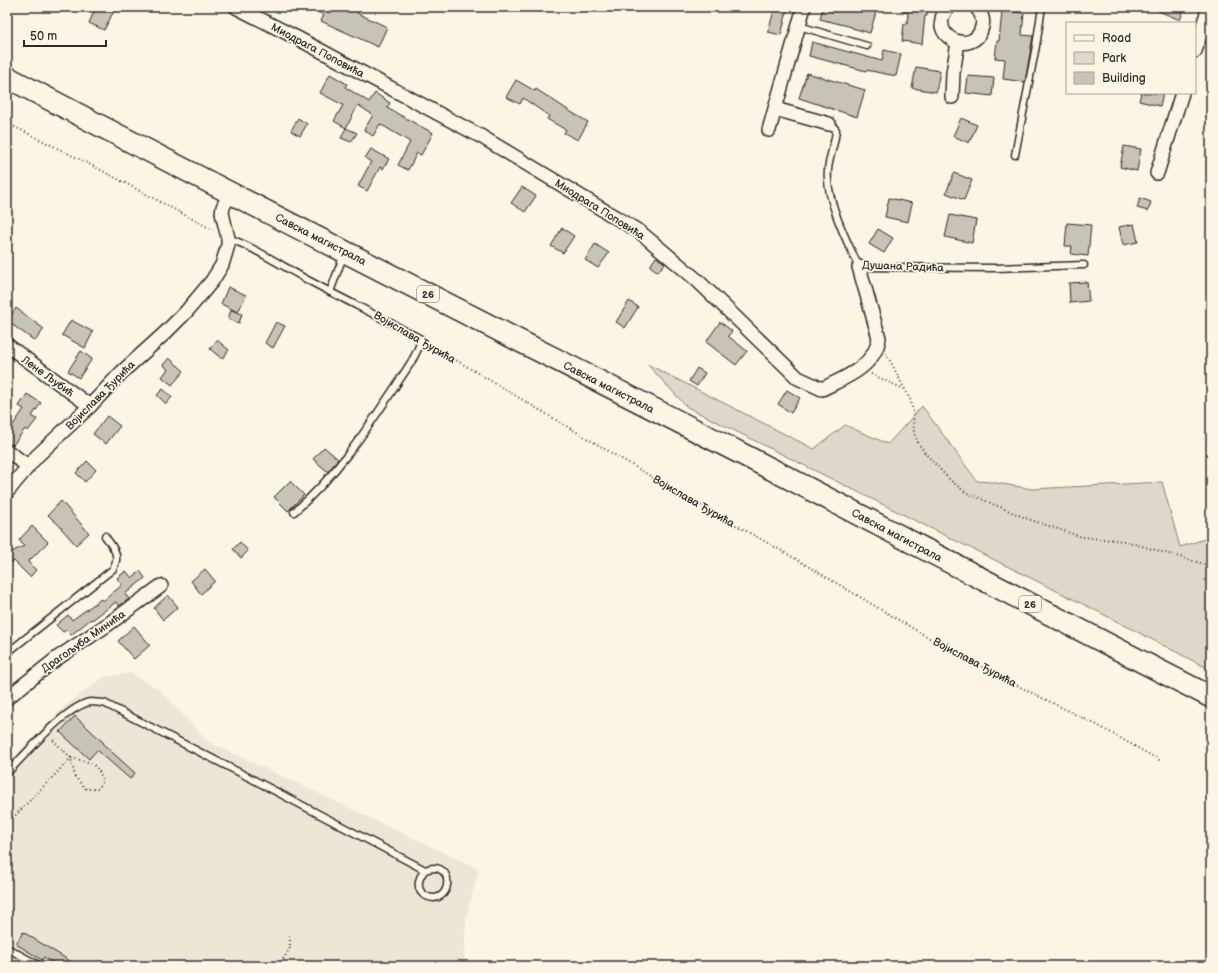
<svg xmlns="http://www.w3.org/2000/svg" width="1218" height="973" viewBox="0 0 1218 973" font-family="'Balsamiq Sans',sans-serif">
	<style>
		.built { fill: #ece6d7 }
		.green { fill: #ded8ca; stroke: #84827a }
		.building { fill: #c8c3b7; stroke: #2b2b2b }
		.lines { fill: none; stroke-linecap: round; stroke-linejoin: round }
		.service-casing { stroke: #2b2b2b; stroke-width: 9 }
		.minor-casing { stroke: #2b2b2b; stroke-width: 16 }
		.primary-casing { stroke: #2b2b2b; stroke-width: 24 }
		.path { stroke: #2b2b2b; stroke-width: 2; stroke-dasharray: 1 3; stroke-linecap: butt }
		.service { stroke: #fcf5e5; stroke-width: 6 }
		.minor { stroke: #fcf5e5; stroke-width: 13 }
		.primary { stroke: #fcf5e5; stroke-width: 21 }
		.labels { text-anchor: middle; stroke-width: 3.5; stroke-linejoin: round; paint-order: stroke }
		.shield { fill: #fcf5e5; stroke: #6a6863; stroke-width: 1 }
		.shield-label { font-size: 10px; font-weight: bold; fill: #2b2b2b }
		.street-label { font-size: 11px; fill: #2b2b2b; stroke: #fcf5e5 }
	</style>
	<rect width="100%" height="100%" fill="#fcf5e5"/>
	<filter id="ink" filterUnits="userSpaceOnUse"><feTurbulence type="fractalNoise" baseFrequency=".025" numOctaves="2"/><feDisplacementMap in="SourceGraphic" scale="8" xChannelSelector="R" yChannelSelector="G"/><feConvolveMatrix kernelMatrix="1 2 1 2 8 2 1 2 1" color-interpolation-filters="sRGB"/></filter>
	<g filter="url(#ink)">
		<polygon class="built" points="131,673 159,689 207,741 479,869 466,918 464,966 7,966 7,764 66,705 104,677"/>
		<polygon class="green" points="647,364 814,449 845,425 888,444 922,406 977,481 991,482 1032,489 1162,482 1180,547 1211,537 1211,670 1091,608 687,407"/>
		<g class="building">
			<polygon points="96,7 116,7 104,30 89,23"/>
			<polygon points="306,7 359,7 357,13 387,27 378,47 321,21 324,15"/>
			<polygon points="775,7 788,7 781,35 768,32"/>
			<polygon points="823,7 859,7 876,12 870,33 852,28 852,27 820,19"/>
			<polygon points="902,7 928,7 927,16 925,16 922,44 902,41 904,24 907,24 908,13 902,12"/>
			<polygon points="1149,7 1185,7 1180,20"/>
			<polygon points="1002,11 1024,13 1022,35 1033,36 1025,82 1003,79 1005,59 995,58 997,41 999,41"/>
			<polygon points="812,42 882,61 884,50 901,54 896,76 866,70 866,71 809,56"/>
			<polygon points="916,67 940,71 936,92 912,88"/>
			<polygon points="807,73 865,90 857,117 799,98"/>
			<polygon points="330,74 347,84 345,87 369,102 375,93 390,103 387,108 433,133 421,155 417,153 408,170 398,165 410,142 380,124 373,136 364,130 373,115 358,105 346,128 334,121 343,105 320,93"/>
			<polygon points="968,76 994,78 992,96 966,93"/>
			<polygon points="516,80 535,91 536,89 571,112 588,122 578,140 564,133 566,130 547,119 549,116 523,98 520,104 506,97"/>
			<polygon points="1141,93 1163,93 1160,106 1139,101"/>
			<polygon points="298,118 307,124 300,136 291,131"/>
			<polygon points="961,118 977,125 969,143 953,136"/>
			<polygon points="346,128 357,133 351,142 341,138"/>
			<polygon points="1124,146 1141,149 1137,171 1120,167"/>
			<polygon points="371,149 389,159 383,169 380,167 367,191 358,186 371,162 365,158"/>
			<polygon points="954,173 972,180 964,200 946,193"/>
			<polygon points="522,187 536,196 525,212 511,203"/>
			<polygon points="889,198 912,203 908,222 885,217"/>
			<polygon points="1140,198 1151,202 1148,211 1137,208"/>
			<polygon points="950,215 976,220 972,243 945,237"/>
			<polygon points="1067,223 1091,225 1088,256 1071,254 1072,246 1065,246"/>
			<polygon points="1134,224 1138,242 1123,245 1119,227"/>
			<polygon points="562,228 574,236 563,253 551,246"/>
			<polygon points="878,229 893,238 884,253 869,244"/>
			<polygon points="595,244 609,253 598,268 585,260"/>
			<polygon points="656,257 665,263 658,272 650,266"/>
			<polygon points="1087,282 1089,301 1070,303 1069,283"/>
			<polygon points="228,287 246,295 238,312 221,304"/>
			<polygon points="629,301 638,307 625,328 616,322"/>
			<polygon points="16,308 44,329 35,341 7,321"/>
			<polygon points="231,310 242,314 239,323 228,319"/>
			<polygon points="71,320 93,332 85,348 62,335"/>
			<polygon points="276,322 285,326 273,348 265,343"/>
			<polygon points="720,322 732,331 728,336 747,351 736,365 706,342"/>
			<polygon points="217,340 229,350 222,359 210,349"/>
			<polygon points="81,351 92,359 79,378 68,371"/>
			<polygon points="169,358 184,371 172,385 162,377 168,369 163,365"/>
			<polygon points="697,368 705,373 697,386 689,381"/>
			<polygon points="163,389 172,397 166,404 157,395"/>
			<polygon points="787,390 800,398 791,413 778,404"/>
			<polygon points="27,394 41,403 32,416 37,419 28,431 25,429 13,445 7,443 7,421 13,425 24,409 19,406"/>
			<polygon points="107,416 120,426 106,444 93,434"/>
			<polygon points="324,447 338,459 328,472 313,459"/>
			<polygon points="87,461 96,470 85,482 76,473"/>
			<polygon points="290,481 304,495 288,511 274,497"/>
			<polygon points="61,501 89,533 76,545 61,528 62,528 48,515"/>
			<polygon points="32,526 48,542 28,562 36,570 30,577 14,561 7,564 7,554 24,546 19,540"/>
			<polygon points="240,542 248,551 241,558 233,549"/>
			<polygon points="205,569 215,581 201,594 191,581"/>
			<polygon points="126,571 132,578 140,571 145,578 125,594 129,599 119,606 116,602 92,620 91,619 71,635 66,630 63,632 56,625 68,615 72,620 101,599 103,601 122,585 117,578"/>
			<polygon points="168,595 178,607 163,620 154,608"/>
			<polygon points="134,626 150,645 134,659 118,641"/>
			<polygon points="75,716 104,743 103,744 135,773 130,779 97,750 89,759 60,732"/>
			<polygon points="23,932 78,966 58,966 44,957 42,960 16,944"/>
		</g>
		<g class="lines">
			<defs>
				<g id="service">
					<polyline points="799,26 867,46"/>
					<path d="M829,124L833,126L836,130C835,144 829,157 828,170C825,198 847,242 859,267L996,268L1084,265"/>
					<polyline points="1015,155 1036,46 1042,7"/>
					<path d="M228,238C256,248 279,264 304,278C343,299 382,318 421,339C417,357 404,372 395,387C365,432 335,477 294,512"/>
					<polyline points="330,292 344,254"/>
					<path d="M7,653L113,569C121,554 113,548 105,536"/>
					<path d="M7,773C24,756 68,704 91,702C95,702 100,703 104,703L256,781L425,870C457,858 452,908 426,896C415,890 418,878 425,870"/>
					<polyline points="7,948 40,966"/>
				</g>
				<g id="minor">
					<path d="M236,7L299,39L482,137L640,232L697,280L798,378L822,389C844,378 875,367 879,338L859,267"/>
					<path d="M948,7C924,36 974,59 982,27C984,20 981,12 976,7"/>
					<polyline points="1195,51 1209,7"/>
					<polyline points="952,97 953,73 958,42"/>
					<polyline points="775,109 829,124"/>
					<polyline points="769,130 804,7"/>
					<polyline points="1157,173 1182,93"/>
					<polyline points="7,345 90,406"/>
					<polyline points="7,451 28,466"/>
					<polyline points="7,492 36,457 90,406 122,372 165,333 186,312 212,281 222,265 228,245 228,238 222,213 223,207 230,193"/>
					<polyline points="7,698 56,659 107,625 161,586"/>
				</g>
				<path id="primary" d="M7,77C250,205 495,328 740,453C897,534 1053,617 1211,697"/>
			</defs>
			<use href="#service" class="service-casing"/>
			<use href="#minor" class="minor-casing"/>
			<use href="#primary" class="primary-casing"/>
			<g class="path">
				<polyline points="7,123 99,169 213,230"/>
				<polyline points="429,344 677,492 789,555 929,638 1008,681 1097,725 1161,761"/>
				<polyline points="886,353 911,401 913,411 914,433 918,443 925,453 949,479 965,492 1028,519 1082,537 1124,541 1211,566"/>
				<polyline points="871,374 904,389"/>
				<path d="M7,824L71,758C89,762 97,762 103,781L98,789H86L75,777L71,758L51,738"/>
				<polyline points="279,966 290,948 290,934"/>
			</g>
			<use href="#service" class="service"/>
			<use href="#minor" class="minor"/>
			<use href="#primary" class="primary"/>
		</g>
	</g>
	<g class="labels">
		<g class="shield">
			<rect x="417" y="286" width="22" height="16" rx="3"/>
			<rect x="1019" y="596" width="22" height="16" rx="3"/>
		</g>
		<g class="shield-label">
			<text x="428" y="298">26</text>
			<text x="1030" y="608">26</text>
		</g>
		<g class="street-label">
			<text transform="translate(318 50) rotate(28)" y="4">Миодрага Поповића</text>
			<text transform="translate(600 209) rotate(32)" y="4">Миодрага Поповића</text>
			<text transform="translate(321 239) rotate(27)" y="4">Савска магистрала</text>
			<text transform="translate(903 266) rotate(2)" y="4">Душана Радића</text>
			<text transform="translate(415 337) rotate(30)" y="4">Војислава Ђурића</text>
			<text transform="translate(48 376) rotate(36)" y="4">Лене Љубић</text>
			<text transform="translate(609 387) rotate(27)" y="4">Савска магистрала</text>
			<text transform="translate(100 395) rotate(-45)" y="4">Војислава Ђурића</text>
			<text transform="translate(694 501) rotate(30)" y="4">Војислава Ђурића</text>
			<text transform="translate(897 535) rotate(28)" y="4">Савска магистрала</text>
			<text transform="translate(83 641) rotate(-35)" y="4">Драгољуба Минића</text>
			<text transform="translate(975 662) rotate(28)" y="4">Војислава Ђурића</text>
		</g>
	</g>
	<rect width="1218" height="973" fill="none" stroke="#fcf5e5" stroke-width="24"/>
	<rect x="12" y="12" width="1194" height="949" fill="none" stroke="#2b2b2b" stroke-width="1.5" filter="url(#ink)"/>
	<rect x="1066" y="22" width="130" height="72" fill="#fcf5e5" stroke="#a8a49b"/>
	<rect x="1074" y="35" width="20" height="6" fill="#fcf5e5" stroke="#a8a49b"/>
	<text x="1102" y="42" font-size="12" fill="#2b2b2b">Road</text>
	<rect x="1074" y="52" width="20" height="12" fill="#ded8ca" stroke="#a8a49b"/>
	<text x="1102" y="62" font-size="12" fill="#2b2b2b">Park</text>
	<rect x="1074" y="72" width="20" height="12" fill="#c8c3b7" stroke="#a8a49b"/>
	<text x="1102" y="82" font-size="12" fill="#2b2b2b">Building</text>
	<path d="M24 40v6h82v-6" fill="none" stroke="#2b2b2b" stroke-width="2"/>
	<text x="30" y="40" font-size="12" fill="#2b2b2b" stroke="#fcf5e5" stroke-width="3" paint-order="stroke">50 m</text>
</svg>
